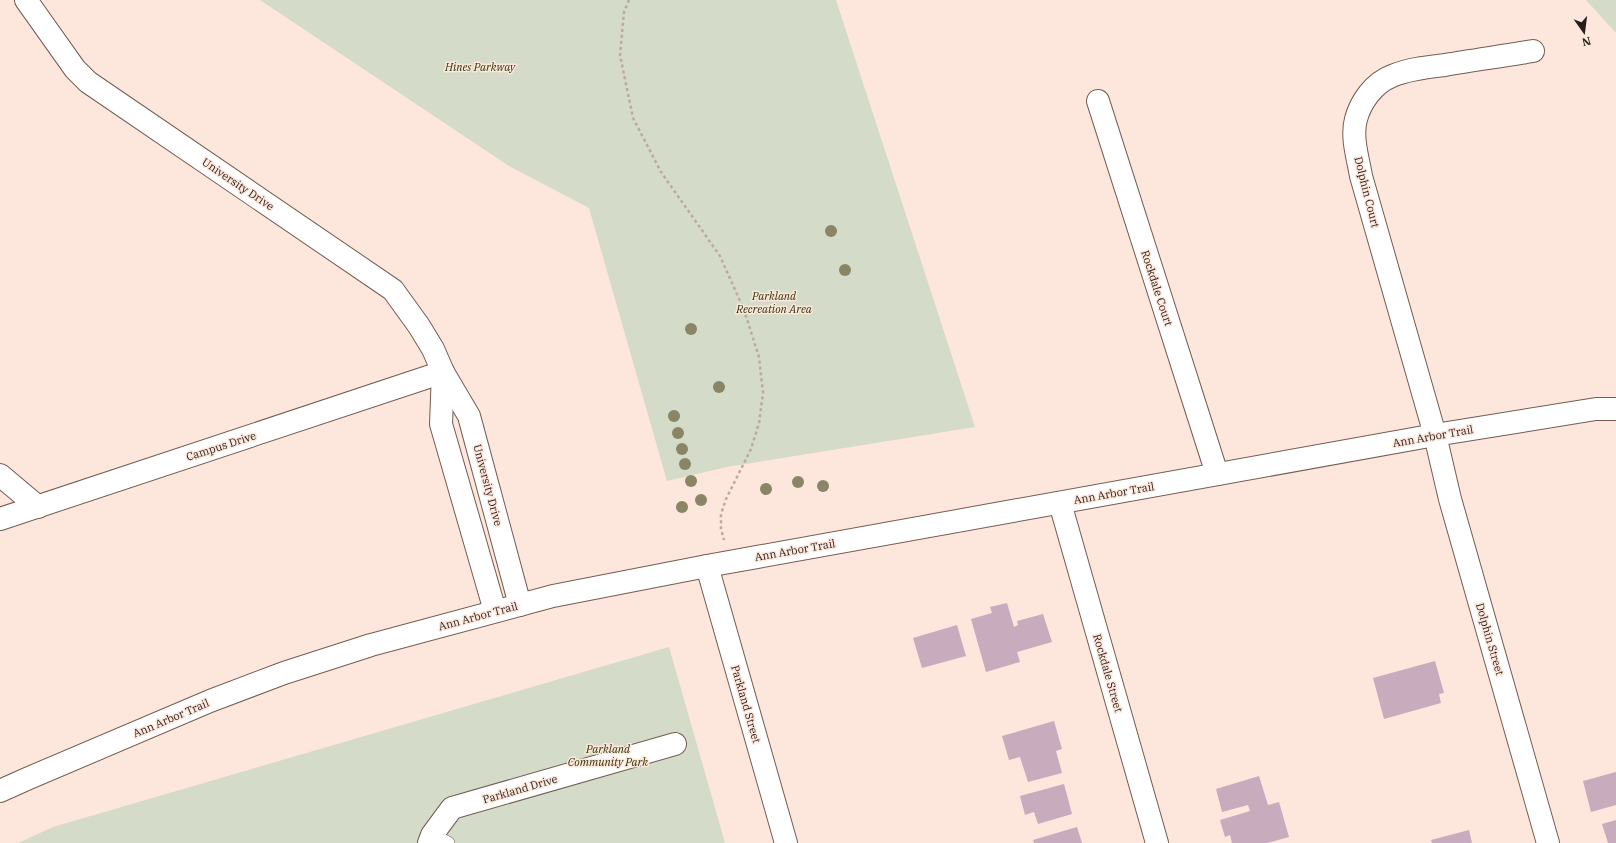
<svg xmlns="http://www.w3.org/2000/svg" width="1616" height="843" viewBox="0 0 1616 843" font-family="'IBM Plex Serif',serif">
	<style>
		.green { fill: #d5dbc9 }
		.building { fill: #c8abbd }
		.lines { fill: none; stroke-linecap: round; stroke-linejoin: round }
		.service-casing { stroke: #745c51; stroke-width: 14 }
		.minor-casing { stroke: #745c51; stroke-width: 24 }
		.tertiary-casing { stroke: #745c51; stroke-width: 24 }
		.path { stroke: #bca9a0; stroke-width: 2.5; stroke-dasharray: 3 3; stroke-linecap: butt }
		.service { stroke: #fff; stroke-width: 13 }
		.minor { stroke: #fff; stroke-width: 22 }
		.tertiary { stroke: #fff; stroke-width: 22 }
		.tree { fill: #8a8565 }
		.labels { text-anchor: middle; stroke-width: 3; stroke-linejoin: round; paint-order: stroke }
		.park-label { font-size: 11px; font-style: italic; fill: #2b3605; stroke: #fde6db }
		.street-label { font-size: 11px; fill: #281e19; stroke: #fde6db }
	</style>
	<rect width="100%" height="100%" fill="#fde6db"/>
	<g class="green">
		<polygon points="260,0 836,0 975,427 727,467 667,481 589,208 509,166"/>
		<polygon points="1586,0 1616,0 1616,33"/>
		<polygon points="669,647 725,843 18,843 53,827"/>
	</g>
	<g class="building">
		<polygon points="1007,603 1014,627 1018,625 1017,621 1043,614 1052,642 1017,652 1020,662 986,672 971,619 992,613 990,607"/>
		<polygon points="957,625 966,656 922,668 913,638"/>
		<polygon points="1435,661 1444,693 1439,694 1441,703 1384,719 1373,678"/>
		<polygon points="1054,721 1062,749 1056,751 1062,773 1028,782 1020,757 1009,760 1002,736"/>
		<polygon points="1616,772 1616,805 1591,812 1583,781"/>
		<polygon points="1259,776 1268,805 1279,802 1289,837 1267,843 1232,843 1230,835 1225,837 1220,820 1250,811 1248,805 1222,812 1216,789"/>
		<polygon points="1064,784 1072,814 1038,824 1034,812 1025,815 1020,796"/>
		<polygon points="1616,820 1616,843 1608,843 1602,824"/>
		<polygon points="1077,827 1082,843 1034,843 1033,840"/>
		<polygon points="1469,830 1472,843 1432,843 1431,840"/>
	</g>
	<g class="lines">
		<defs>
			<polyline id="service" points="432,835 448,843"/>
			<g id="minor">
				<polyline points="26,0 75,69 88,82 393,290 419,326 433,349 443,372 469,416 520,605"/>
				<path d="M1533,51C1504,56 1474,60 1445,65C1428,67 1408,69 1392,76C1374,83 1361,101 1356,119C1351,137 1358,158 1361,176L1435,435L1450,499L1548,843"/>
				<polyline points="1098,101 1217,474"/>
				<polyline points="443,372 441,424 495,611"/>
				<polyline points="0,475 38,507"/>
				<polyline points="1060,503 1157,843"/>
				<polyline points="0,519 443,372"/>
				<polyline points="707,566 786,843"/>
				<polyline points="429,843 432,835 452,808 675,744"/>
			</g>
			<polyline id="tertiary" points="0,791 29,778 210,701 284,673 371,645 553,596 707,566 1435,435 1596,409 1616,409"/>
		</defs>
		<use href="#service" class="service-casing"/>
		<use href="#minor" class="minor-casing"/>
		<use href="#tertiary" class="tertiary-casing"/>
		<polyline class="path" points="629,0 624,12 620,55 633,118 661,172 720,256 744,310 759,357 763,393 759,423 751,449 726,499 721,514 721,529 724,540"/>
		<use href="#service" class="service"/>
		<use href="#minor" class="minor"/>
		<use href="#tertiary" class="tertiary"/>
	</g>
	<g class="tree">
		<circle cx="831" cy="231" r="6"/>
		<circle cx="845" cy="270" r="6"/>
		<circle cx="691" cy="329" r="6"/>
		<circle cx="719" cy="387" r="6"/>
		<circle cx="674" cy="416" r="6"/>
		<circle cx="678" cy="433" r="6"/>
		<circle cx="682" cy="449" r="6"/>
		<circle cx="685" cy="464" r="6"/>
		<circle cx="691" cy="481" r="6"/>
		<circle cx="798" cy="482" r="6"/>
		<circle cx="823" cy="486" r="6"/>
		<circle cx="766" cy="489" r="6"/>
		<circle cx="701" cy="500" r="6"/>
		<circle cx="682" cy="507" r="6"/>
	</g>
	<g class="labels">
		<g class="park-label">
			<text x="480" y="71">Hines Parkway</text>
			<text x="774" y="300">Parkland<tspan x="774" dy="13">Recreation Area</tspan></text>
			<text x="608" y="753">Parkland<tspan x="608" dy="13">Community Park</tspan></text>
		</g>
		<g class="street-label">
			<text transform="translate(238 184) rotate(34)" y="4">University Drive</text>
			<text transform="translate(1367 192) rotate(76)" y="4">Dolphin Court</text>
			<text transform="translate(1157 288) rotate(72)" y="4">Rockdale Court</text>
			<text transform="translate(1433 436) rotate(-10)" y="4">Ann Arbor Trail</text>
			<text transform="translate(221 446) rotate(-18)" y="4">Campus Drive</text>
			<text transform="translate(488 485) rotate(75)" y="4">University Drive</text>
			<text transform="translate(1114 493) rotate(-10)" y="4">Ann Arbor Trail</text>
			<text transform="translate(795 550) rotate(-10)" y="4">Ann Arbor Trail</text>
			<text transform="translate(478 616) rotate(-15)" y="4">Ann Arbor Trail</text>
			<text transform="translate(1490 639) rotate(74)" y="4">Dolphin Street</text>
			<text transform="translate(1108 673) rotate(74)" y="4">Rockdale Street</text>
			<text transform="translate(746 704) rotate(74)" y="4">Parkland Street</text>
			<text transform="translate(171 718) rotate(-23)" y="4">Ann Arbor Trail</text>
			<text transform="translate(520 789) rotate(-16)" y="4">Parkland Drive</text>
		</g>
	</g>
	<g transform="translate(1584 32) rotate(166)" stroke="#fde6db" stroke-width="3" paint-order="stroke">
	<path d="M0-3L7 15L0 10L-7 15Z" fill="#281e19"/>
	<text y="-6" font-size="11" font-weight="bold" text-anchor="middle" fill="#281e19">N</text>
	</g>
</svg>
